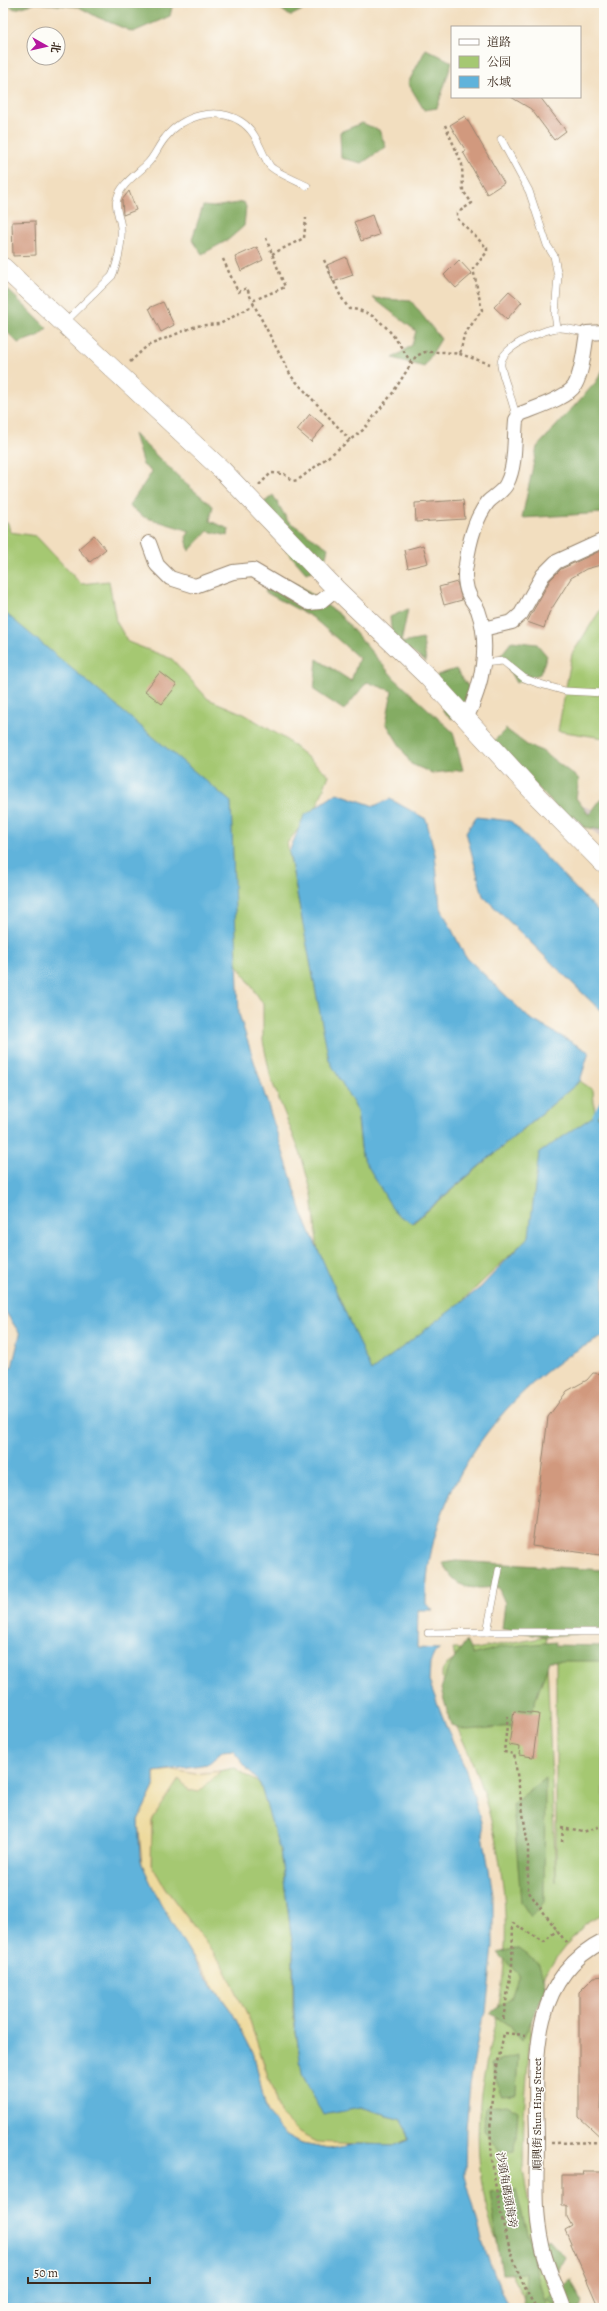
<svg xmlns="http://www.w3.org/2000/svg" width="607" height="2311" viewBox="0 0 607 2311" font-family="Alegreya,'Noto Serif SC',serif">
	<style>
		.industrial { fill: #cfc0ba }
		.green { fill: #a5c872; stroke: #707948 }
		.forest { fill: #84ac64; stroke: #606b41 }
		.sand { fill: #eeda9e; stroke: #94825e }
		.water { fill: #60b3db; stroke: #4e6e7c; fill-rule: evenodd }
		.lines { fill: none; stroke-linecap: round; stroke-linejoin: round }
		.stream { stroke: #60b3db; stroke-width: 5 }
		.building { fill: #d1997e }
		.lane-casing { stroke: #96846e; stroke-width: 8 }
		.street-casing { stroke: #96846e; stroke-width: 16 }
		.secondary-casing { stroke: #96846e; stroke-width: 20 }
		.path { stroke: #96846e; stroke-width: 2.5; stroke-dasharray: 3 3; stroke-linecap: butt }
		.lane { stroke: #fff; stroke-width: 7 }
		.street { stroke: #fff; stroke-width: 14 }
		.secondary { stroke: #fff; stroke-width: 19 }
		.labels { text-anchor: middle; stroke-width: 3; stroke-linejoin: round; paint-order: stroke }
		.street-label { font-size: 11px; fill: #3b2a1e; stroke: #fdfcf7 }
	</style>
	<rect width="100%" height="100%" fill="#fdfcf7"/>
	<filter id="ink" filterUnits="userSpaceOnUse"><feTurbulence type="fractalNoise" baseFrequency=".025" numOctaves="2"/><feDisplacementMap in="SourceGraphic" scale="8" xChannelSelector="R" yChannelSelector="G"/><feConvolveMatrix kernelMatrix="1 2 1 2 8 2 1 2 1" color-interpolation-filters="sRGB"/></filter>
	<filter id="wash" filterUnits="userSpaceOnUse"><feTurbulence type="fractalNoise" baseFrequency=".012" numOctaves="4" result="noise"/><feDisplacementMap in="SourceGraphic" scale="16" xChannelSelector="R" yChannelSelector="G"/><feGaussianBlur stdDeviation="0.9" result="paint"/><feColorMatrix in="noise" values="0 0 0 0 0 0 0 0 0 0 0 0 0 0 0 0 0 1.4 0 .05"/><feComposite in="paint" operator="in"/></filter>
	<g filter="url(#wash)">
		<rect width="100%" height="100%" fill="#f2debf"/>
		<polygon class="industrial" points="565,800 604,813 604,842"/>
		<g class="green">
			<polygon points="3,523 8,523 10,532 36,536 81,584 109,581 116,621 128,642 172,659 208,699 244,714 284,738 329,775 317,806 287,843 329,1056 357,1110 361,1148 413,1223 580,1081 593,1090 595,1115 579,1137 604,1108 600,1143 532,1234 461,1302 412,1366 352,1384 319,1263 312,1194 301,1155 271,1079 263,1041 263,1004 221,939 3,625"/>
			<polygon points="604,604 604,738 558,731 572,654"/>
			<path d="M546,1636L556,1882V1652L604,1654V1913L586,1923L567,1944L545,1972L532,2011L524,2115L523,2170L538,2256L557,2308H531C488,2246 471,2169 481,2094C485,2064 493,2034 499,2004C506,1966 507,1924 503,1886C498,1843 488,1803 473,1764C463,1738 442,1701 442,1674C442,1666 449,1663 455,1659L453,1649H476Z"/>
			<polygon points="235,1768 260,1784 278,1835 293,1949 293,2013 303,2076 323,2111 360,2108 402,2120 406,2125 408,2139 396,2145 357,2144 329,2149 299,2133 280,2114 250,2021 224,1967 165,1888 151,1864 152,1820 164,1797 179,1779 189,1790 209,1773"/>
		</g>
		<g class="forest">
			<polygon points="4,3 173,3 170,16 133,32 97,17 79,7 36,3 15,9"/>
			<polygon points="273,3 317,3 290,16"/>
			<polygon points="426,49 452,62 437,108 424,110 408,83"/>
			<polygon points="362,123 379,130 386,147 362,163 341,158 340,132"/>
			<polygon points="244,202 246,207 244,226 228,240 202,254 192,239 203,206 213,207"/>
			<polygon points="3,285 47,328 38,336 18,343 3,328"/>
			<polygon points="373,298 411,301 441,339 424,367 393,358 412,345 416,331"/>
			<polygon points="604,368 604,513 522,518 537,447 596,382"/>
			<polygon points="134,434 186,484 213,506 210,521 229,529 228,536 208,531 189,551 186,537 190,531 144,517 129,506 152,472 143,465"/>
			<polygon points="273,495 288,521 328,548 323,567 306,573 253,512"/>
			<polygon points="274,575 300,586 340,615 394,678 453,732 463,770 432,773 411,764 386,723 392,691 367,682 344,710 314,690 317,659 351,681 359,658 312,617 265,592"/>
			<polygon points="408,609 401,643 423,639 426,662 392,638 390,617"/>
			<polygon points="512,641 537,644 547,656 540,674 516,683 501,655"/>
			<polygon points="456,669 470,689 465,703 452,719 443,711 444,701 437,675"/>
			<polygon points="506,729 527,745 542,751 579,779 576,798 589,815 601,799 604,800 604,830 574,826 494,741"/>
			<path d="M456,1561L604,1570V1632L546,1636L502,1629L505,1603L498,1587C469,1589 458,1591 443,1563Z"/>
			<polygon points="466,1641 473,1655 501,1647 556,1642 555,1645 604,1646 604,1661 549,1661 527,1725 466,1730 451,1725 441,1689 448,1668"/>
			<polygon points="545,1778 544,1902 531,1917 521,1902 513,1804"/>
			<polygon points="517,1948 539,1964 546,1988 522,2040 510,2026 490,2013 511,1998 519,1975 498,1953"/>
			<polygon points="518,2055 516,2094 501,2095 491,2064"/>
			<polygon points="507,2105 518,2111 515,2151 500,2152 484,2131 485,2107"/>
			<polygon points="516,2190 533,2257 548,2239 565,2258 557,2273 533,2259 542,2292 548,2308 524,2308 526,2273 502,2274 490,2193"/>
			<polygon points="571,2279 583,2302 579,2308 560,2308 546,2299"/>
		</g>
		<polygon class="sand" points="173,1770 195,1774 221,1771 199,1792 189,1790 179,1779 152,1820 151,1864 165,1888 224,1967 250,2021 280,2114 299,2133 316,2142 357,2144 329,2149 302,2144 279,2132 267,2114 254,2055 232,2012 190,1953 162,1908 142,1864 138,1820 154,1787 154,1772"/>
		<g class="water">
			<path d="M3,611L231,802L239,1014L303,1215L371,1371L480,1288L529,1236L539,1153L595,1115L604,1120V1336C593,1342 580,1348 569,1355C488,1410 425,1504 426,1604L433,1610H418L417,1648L440,1649L435,1652L430,1663L429,1681L445,1724L466,1770L481,1822L493,1894V1947L486,2012L480,2026L470,2085L466,2128L465,2176L486,2253L501,2291L511,2308H3V1370L12,1367L20,1334L3,1308ZM233,1751L260,1784L280,1851L293,1949L294,2016L302,2074L323,2115L360,2108L402,2120L406,2127L408,2140L396,2145L357,2144L329,2149L302,2144L285,2135L267,2114L254,2055L232,2012L200,1970L160,1903L142,1864L140,1857L138,1820L154,1787V1772L208,1764L222,1752Z"/>
			<polygon points="337,793 374,806 390,799 426,819 435,854 440,906 465,956 529,1018 589,1052 580,1081 412,1223 395,1213 362,1156 357,1110 329,1060 289,852 304,816"/>
			<polygon points="476,817 511,821 604,918 604,1014 483,896 466,832"/>
		</g>
		<g class="lines">
			<polyline class="stream" points="595,1115 604,1099"/>
		</g>
		<g id="blocks">
			<g class="building">
				<polygon points="511,97 540,97 566,131 554,140 531,109"/>
				<polygon points="465,116 504,183 487,194 463,152 466,151 450,125"/>
				<polygon points="129,191 136,210 123,215 122,200"/>
				<polygon points="372,215 379,235 361,241 354,222"/>
				<polygon points="35,221 36,255 13,256 12,222"/>
				<polygon points="257,247 263,260 241,271 235,257"/>
				<polygon points="346,257 353,275 333,282 327,265"/>
				<polygon points="459,260 472,274 456,288 444,275"/>
				<polygon points="509,291 522,302 507,319 494,307"/>
				<polygon points="163,302 174,325 161,332 149,308"/>
				<polygon points="310,414 324,426 311,442 297,430"/>
				<polygon points="463,500 465,519 416,522 415,503"/>
				<polygon points="94,535 106,549 90,562 78,549"/>
				<polygon points="423,545 428,563 408,568 404,550"/>
				<polygon points="604,549 604,564 586,569 571,578 549,613 544,628 527,622 550,580 561,569"/>
				<polygon points="457,582 462,600 444,605 439,587"/>
				<polygon points="160,672 177,685 162,704 145,691"/>
				<polygon points="593,1373 604,1374 604,1524 600,1555 532,1546 548,1417 567,1391 587,1380"/>
				<polygon points="514,1711 539,1714 533,1757 519,1755 520,1747 509,1745"/>
				<polygon points="604,1976 601,2023 604,2023 604,2087 602,2087 601,2113 604,2114 604,2140 579,2117 579,1992 594,1977"/>
				<polygon points="583,2172 604,2172 604,2308 599,2308 565,2230 572,2226 567,2217 567,2206 562,2206 562,2175 584,2175"/>
			</g>
		</g>
	</g>
	<g filter="url(#ink)">
		<use href="#blocks" fill-opacity="0" stroke="#96846e" stroke-width="1"/>
		<g class="lines">
			<defs>
				<g id="lane">
					<polyline points="501,139 529,191 547,245 554,256 558,276 555,314 557,328"/>
					<path d="M64,323L112,276C118,263 122,243 121,229C121,219 114,209 117,199C121,184 136,175 146,165C154,158 158,146 165,138C182,116 215,106 240,121C258,132 259,150 270,166C275,172 299,182 307,186"/>
					<path d="M516,419C514,400 504,384 501,366C498,348 542,330 557,328C567,327 577,331 587,333"/>
					<polyline points="483,663 503,661 524,678 537,683 565,691 604,693"/>
					<polyline points="499,1570 487,1632 604,1632"/>
					<polyline points="428,1633 487,1632"/>
				</g>
				<g id="street">
					<polyline points="149,543 157,565 170,578 195,586 233,572 253,570 309,603 320,602 336,589"/>
					<polyline points="483,629 512,622 521,614 543,575 556,562 604,540"/>
					<path d="M466,719C482,686 491,646 478,610C476,605 472,602 470,597C465,588 464,575 466,565C469,543 474,520 488,502C494,496 504,491 507,483C516,465 514,440 516,420L520,414C534,408 568,398 575,385C583,370 584,349 587,333L604,332"/>
					<path d="M564,2308C557,2288 546,2266 542,2245C534,2211 537,2174 537,2140C536,2067 527,1979 604,1941"/>
				</g>
				<polyline id="secondary" points="3,267 222,470 336,589 428,677 538,797 604,864"/>
			</defs>
			<use href="#lane" class="lane-casing"/>
			<use href="#street" class="street-casing"/>
			<use href="#secondary" class="secondary-casing"/>
			<g class="path">
				<polyline points="445,125 462,164 463,191 472,203 457,213 457,218 487,248 487,252 473,269 482,310 464,335 460,354"/>
				<polyline points="266,238 285,287 252,301 291,376 350,440"/>
				<polyline points="272,254 304,238 306,218"/>
				<polyline points="223,259 238,292 247,288 252,301"/>
				<path d="M324,260L341,297L349,309C379,309 398,341 411,363"/>
				<polyline points="130,362 147,346 196,326 220,324 254,305"/>
				<polyline points="259,485 271,473 284,474 293,481 298,480 363,430 392,394 416,356 425,352 444,352 460,354 490,364"/>
				<polyline points="508,1716 504,1752 514,1754 528,1846 528,1891 568,1945"/>
				<polyline points="561,1828 583,1832 604,1825"/>
				<polyline points="562,1842 563,1829"/>
				<polyline points="503,2019 512,1967 513,1923 544,1942 557,1930"/>
				<path d="M526,2035L504,2033C499,2058 493,2083 491,2108C487,2166 505,2259 536,2308"/>
				<polyline points="551,2143 604,2142"/>
			</g>
			<use href="#lane" class="lane"/>
			<use href="#street" class="street"/>
			<use href="#secondary" class="secondary"/>
		</g>
	</g>
	<g class="labels">
		<g class="street-label">
			<text transform="translate(537 2114) rotate(-90)" y="4">順興街 Shun Hing Street</text>
			<text transform="translate(507 2190) rotate(80)" y="4">沙頭角碼頭海旁</text>
		</g>
	</g>
	<rect width="607" height="2311" fill="none" stroke="#fdfcf7" stroke-width="16"/>
	<rect x="451" y="26" width="130" height="72" fill="#fdfcf7" stroke="#afa8a0"/>
	<rect x="459" y="39" width="20" height="6" fill="#ffffff" stroke="#afa8a0"/>
	<text x="487" y="46" font-size="12" fill="#3b2a1e">道路</text>
	<rect x="459" y="56" width="20" height="12" fill="#a5c872" stroke="#afa8a0"/>
	<text x="487" y="66" font-size="12" fill="#3b2a1e">公园</text>
	<rect x="459" y="76" width="20" height="12" fill="#60b3db" stroke="#afa8a0"/>
	<text x="487" y="86" font-size="12" fill="#3b2a1e">水域</text>
	<g transform="translate(46 46) rotate(98)"><circle r="19" fill="#fdfcf7" stroke="#afa8a0"/>
	<path d="M0-3L7 15L0 10L-7 15Z" fill="#b5179e"/>
	<text y="-6" font-size="11" font-weight="bold" text-anchor="middle" fill="#3b2a1e">北</text>
	</g>
	<path d="M28 2277v6h122v-6" fill="none" stroke="#3b2a1e" stroke-width="2"/>
	<text x="34" y="2277" font-size="12" fill="#3b2a1e" stroke="#fdfcf7" stroke-width="3" paint-order="stroke">50 m</text>
</svg>
